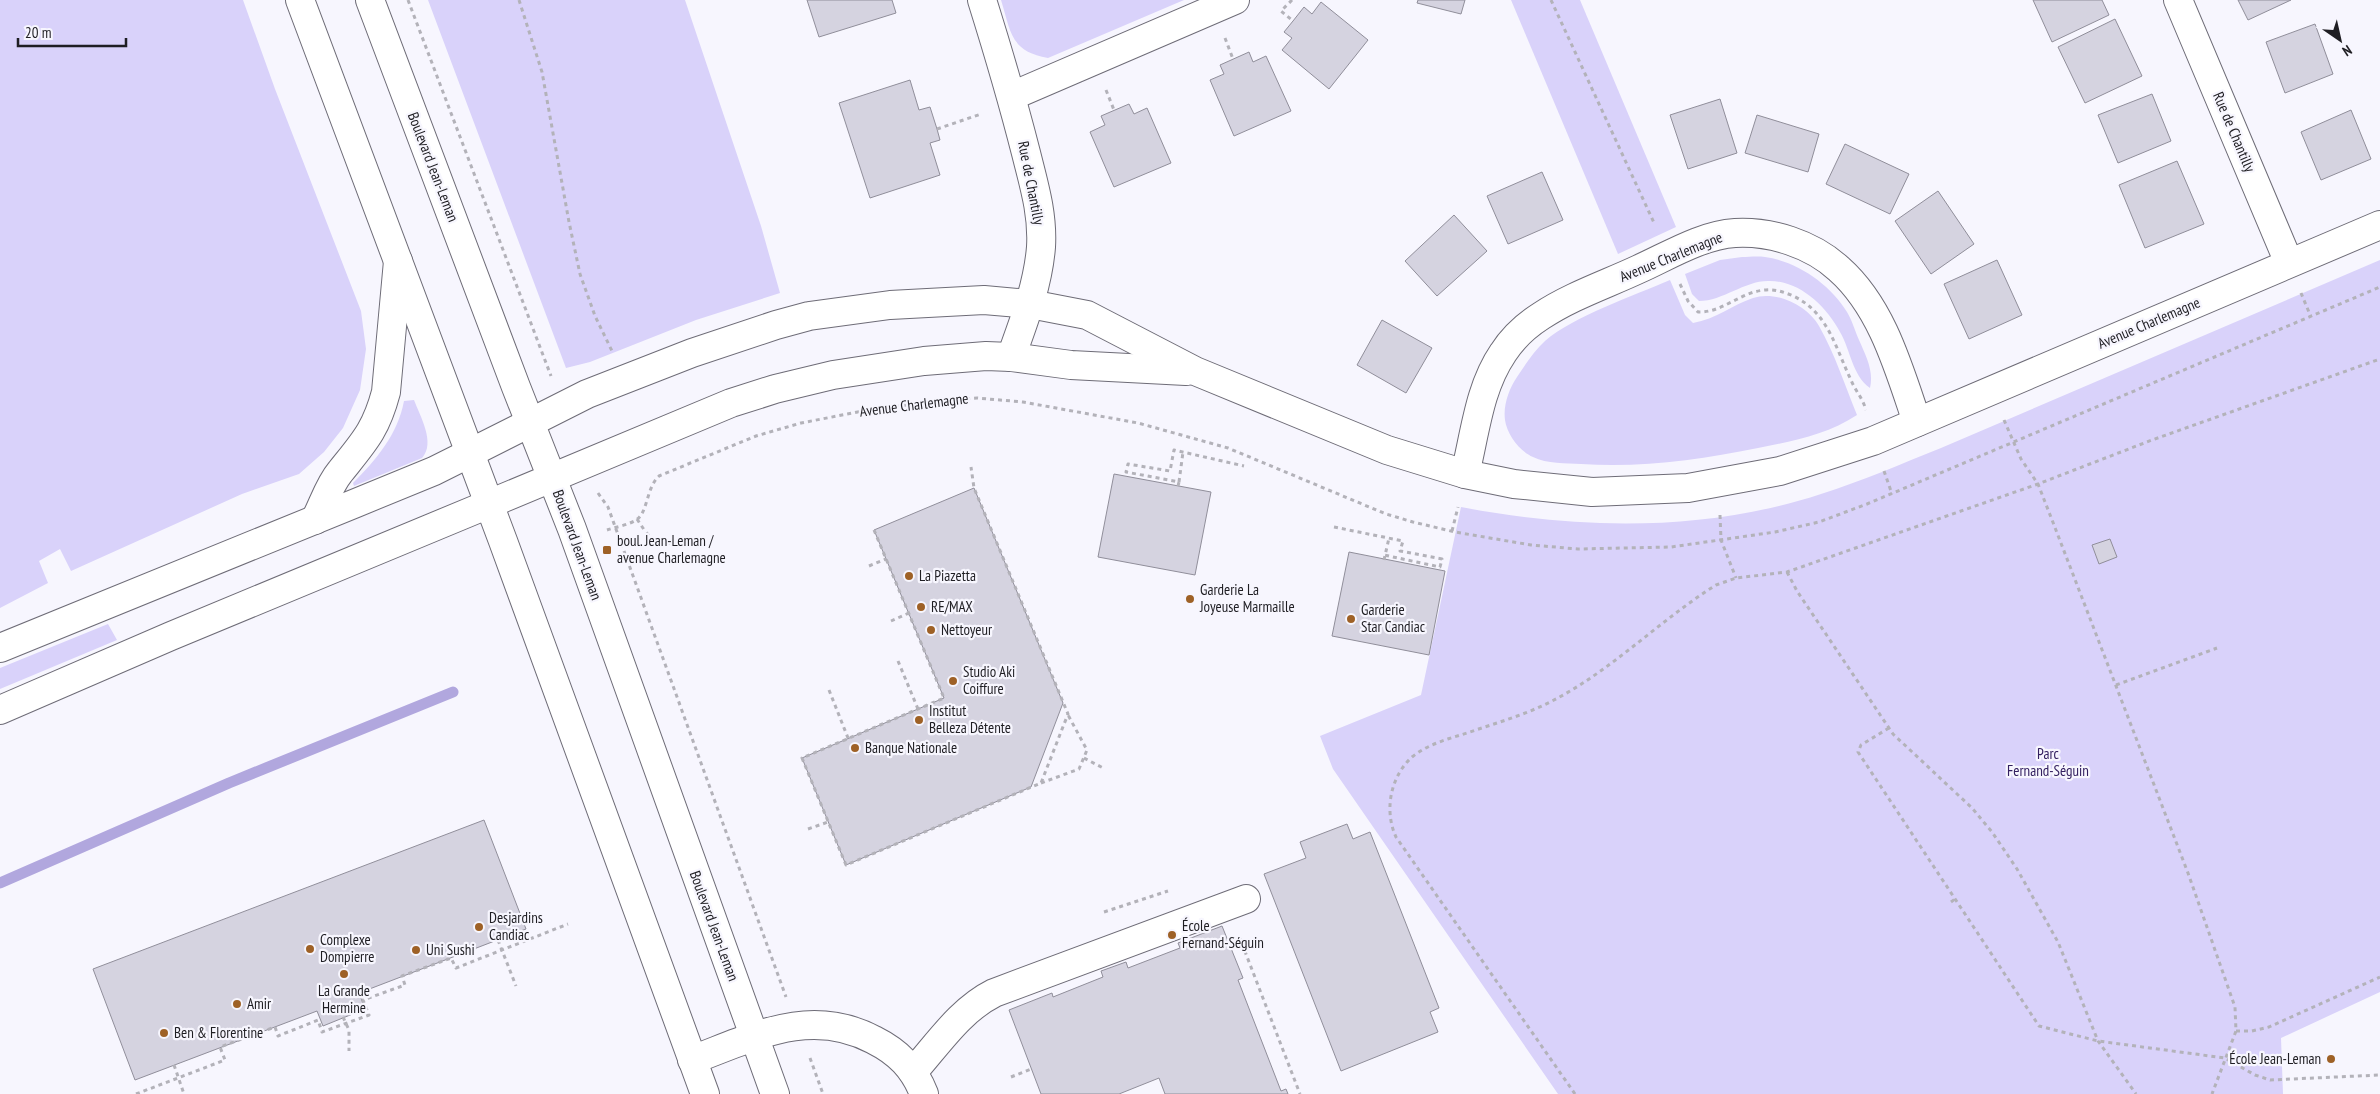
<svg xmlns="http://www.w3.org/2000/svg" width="2380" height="1094" viewBox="0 0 2380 1094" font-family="'PT Sans Narrow',sans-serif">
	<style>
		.green { fill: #d9d2fa }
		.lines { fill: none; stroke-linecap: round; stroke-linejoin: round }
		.stream { stroke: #b1a7de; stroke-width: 11 }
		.building { fill: #d5d3e0; stroke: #908e9a }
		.minor-casing { stroke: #6e6c77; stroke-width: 30 }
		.highway-casing { stroke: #6e6c77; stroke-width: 30 }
		.path { stroke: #b3b2b9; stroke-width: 3; stroke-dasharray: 4 4; stroke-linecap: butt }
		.minor { stroke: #fff; stroke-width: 28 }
		.highway { stroke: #fff; stroke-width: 28 }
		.poi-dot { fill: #9e6126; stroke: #f7f6fe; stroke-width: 2 }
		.labels { text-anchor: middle; stroke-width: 4.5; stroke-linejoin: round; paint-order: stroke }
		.street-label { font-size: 15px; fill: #1f1e23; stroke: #f7f6fe }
		.poi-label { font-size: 15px; fill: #1f1e23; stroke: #f7f6fe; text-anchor: start }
		.park-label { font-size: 15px; fill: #332060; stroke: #f7f6fe }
	</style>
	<rect width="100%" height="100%" fill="#f7f6fe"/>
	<g class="green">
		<polygon points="0,0 243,0 275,89 361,311 366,349 360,390 343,428 324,452 299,474 242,494 71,571 60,549 39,561 48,583 0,608"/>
		<polygon points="428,0 685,0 761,226 780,293 696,320 590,362 566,368"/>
		<path d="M1001,0H1184L1048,58C1010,51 1011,32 1001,0Z"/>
		<polygon points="1511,0 1580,0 1676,227 1618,254"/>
		<path d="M1742,257C1749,257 1757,256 1765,257C1797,261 1831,285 1847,312C1852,320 1855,331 1859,340C1866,356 1874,371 1870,388C1852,375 1851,351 1840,332C1826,306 1799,280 1768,281C1744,281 1723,301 1699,301L1692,294L1685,274L1720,260Z"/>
		<path d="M2380,260V992L2281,1038L2283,1094H1558L1333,769L1320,736L1421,695L1461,507C1580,530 1705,532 1821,494C1862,481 1901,464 1941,448Z"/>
		<path d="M1670,280L1685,315L1693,323C1716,319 1732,305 1753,298C1776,290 1808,306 1819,326C1835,354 1845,386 1857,415C1827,435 1792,441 1758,448C1699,460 1641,468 1581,464C1566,463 1547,464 1533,457C1519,451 1507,434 1505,420C1503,405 1509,389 1517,377C1525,365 1534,351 1545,341C1574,316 1633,296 1670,280Z"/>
		<path d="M414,400C420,416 436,443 422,458L354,486L353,483C376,460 398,434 404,401Z"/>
		<polygon points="108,624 117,640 0,689 0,668"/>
	</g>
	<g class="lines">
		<polyline class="stream" points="0,883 229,783 453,692"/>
	</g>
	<g class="building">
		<polygon points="807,0 892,0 896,13 819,37"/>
		<polygon points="1418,0 1465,0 1461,14 1417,3"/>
		<polygon points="2033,0 2102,0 2109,15 2052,42"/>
		<polygon points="2238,0 2291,0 2248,20"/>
		<polygon points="1321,2 1368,40 1329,89 1282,50 1292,38 1284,32 1293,21 1304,7 1312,14"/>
		<polygon points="2115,19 2142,76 2085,103 2058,47"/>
		<polygon points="2315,24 2333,74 2285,93 2266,42"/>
		<polygon points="1249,52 1253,62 1266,56 1291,111 1234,136 1210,80 1224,74 1220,65"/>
		<polygon points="910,80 919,110 930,107 937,129 940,140 930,143 940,175 870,198 839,103"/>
		<polygon points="2152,94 2171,141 2118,163 2098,115"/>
		<polygon points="1720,99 1737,153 1688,169 1670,115"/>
		<polygon points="1129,104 1134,114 1147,108 1171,163 1114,187 1090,132 1105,125 1101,116"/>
		<polygon points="2351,110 2371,159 2321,180 2301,132"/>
		<polygon points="1757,115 1819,134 1808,172 1745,153"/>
		<polygon points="1845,144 1909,174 1890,214 1826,184"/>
		<polygon points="2177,161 2204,224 2145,248 2119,185"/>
		<polygon points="1542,172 1563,220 1508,244 1487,196"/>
		<polygon points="1938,191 1974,244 1931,274 1895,221"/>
		<polygon points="1454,215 1487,251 1437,296 1405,261"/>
		<polygon points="1997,260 2022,315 1969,339 1944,284"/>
		<polygon points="1382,320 1432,348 1406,393 1357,365"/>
		<polygon points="1114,474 1211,492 1195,575 1098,557"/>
		<polygon points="974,488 1063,703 1031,787 846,865 802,758 944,698 874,530"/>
		<polygon points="2110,539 2117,557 2099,564 2092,545"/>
		<polygon points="1349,552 1445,571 1429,655 1332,636"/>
		<polygon points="484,820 526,929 359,993 365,1009 323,1026 317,1011 135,1080 93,969"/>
		<polygon points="1347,824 1353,839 1370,832 1439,1008 1430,1012 1438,1032 1341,1071 1264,874 1306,858 1300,842"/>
		<polygon points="1222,926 1243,978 1238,980 1281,1091 1286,1089 1288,1094 1165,1094 1159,1078 1119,1094 1041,1094 1009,1010 1052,993 1053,997 1103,977 1101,971 1126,962 1128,968 1180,948 1178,943"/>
	</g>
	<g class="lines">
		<defs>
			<g id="minor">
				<polyline points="300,0 503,541 705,1094"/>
				<polyline points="370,0 516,387 572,529 775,1094"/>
				<path d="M982,0C998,51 1013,102 1026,153C1034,185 1043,214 1041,247C1038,285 1024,321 1011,357"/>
				<polyline points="2178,0 2289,263"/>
				<polyline points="1012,96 1235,0"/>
				<polyline points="470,453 587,394 692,353 776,325 809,316 890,305 984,300 1030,304 1087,315 1195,371 1387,450 1465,474 1514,484 1592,492 1688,488 1780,471 1873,441 2380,225"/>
				<path d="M1465,474C1475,434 1479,388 1503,353C1512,339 1527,325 1541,316C1571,296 1607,284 1639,269C1668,256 1702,235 1735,233C1771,231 1812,244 1839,269C1882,307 1899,369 1917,422"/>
				<polyline points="489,504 731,403 775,389 833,375 924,361 986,356 1011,357 1071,365 1186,371"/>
				<path d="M692,1060C754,1037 810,1006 874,1040C898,1052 914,1068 924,1094"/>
				<path d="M913,1072C938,1044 960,1010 994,993L1246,899"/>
			</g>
			<g id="highway">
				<path d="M315,520C323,505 329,485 340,472C364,442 376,430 386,392L398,261"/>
				<polyline points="0,648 356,503 434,471 470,453"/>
				<polyline points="0,710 171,636 489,504"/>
			</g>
		</defs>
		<use href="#minor" class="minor-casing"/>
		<use href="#highway" class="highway-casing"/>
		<g class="path">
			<polyline points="408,0 551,376"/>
			<polyline points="519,0 542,72 569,222 580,274 595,316 612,351"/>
			<polyline points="1292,0 1281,11 1293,21"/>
			<polyline points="1551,0 1655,225"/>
			<polyline points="1225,38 1233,59"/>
			<polyline points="1106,90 1114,110"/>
			<polyline points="937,129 981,114"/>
			<path d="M1680,284L1688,301L1698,312C1723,313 1741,291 1766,290C1775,289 1783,292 1791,295C1828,311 1835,347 1851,380C1855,390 1863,399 1866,410"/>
			<polyline points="2301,293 2311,317"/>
			<polyline points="2004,420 2021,459 2038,484 2054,525 2188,873 2235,1007 2236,1031 2212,1094"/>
			<polyline points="1884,471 1892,494"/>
			<polyline points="1179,482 1183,452"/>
			<polyline points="1178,486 1179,482 1126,472 1128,464 1170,471 1174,450 1244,466"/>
			<polyline points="598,493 608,507 786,997"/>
			<polyline points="1720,515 1721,540 1736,578"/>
			<path d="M637,519C657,550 657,545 691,540"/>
			<polyline points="1334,527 1403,541 1400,551 1442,559 1440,567 1384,555"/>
			<path d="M607,530C616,527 628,525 636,520C648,513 646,488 659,476L756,436L801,423L863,411L942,400L977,398L1023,402L1138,423L1228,448L1386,514L1413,522L1455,532L1531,545L1578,549L1671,547L1775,532L1819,522L1867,504L2380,287"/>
			<polyline points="874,530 944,698 802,758 846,865 1041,783 1068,714 974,488 971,467"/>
			<polyline points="1452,531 1458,507"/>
			<polyline points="1384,560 1389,538"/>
			<polyline points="869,566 886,559"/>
			<polyline points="1787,572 1797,591 1893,734 1972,808 1992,832 2017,869 2058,942 2098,1041 2136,1094"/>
			<polyline points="891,621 909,613"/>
			<polyline points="898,661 918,709"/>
			<polyline points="2116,685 2217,648"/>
			<polyline points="829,690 848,738"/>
			<polyline points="1889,728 1861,745 1858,752 2039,1026 2098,1041 2225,1058 2255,1075 2270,1080 2380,1075"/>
			<polyline points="1084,758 1105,769"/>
			<polyline points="1041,783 1079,769 1087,750 1068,715"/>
			<polyline points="808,829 828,822"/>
			<polyline points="1951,902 1955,899"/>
			<polyline points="1104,912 1168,891"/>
			<polyline points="1239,936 1300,1094"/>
			<polyline points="498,940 516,986"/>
			<polyline points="343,1017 349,1030 349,1051"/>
			<polyline points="2236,1031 2252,1031 2269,1027 2380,977"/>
			<polyline points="810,1058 823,1094"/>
			<polyline points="174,1065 184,1094"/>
			<polyline points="1011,1077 1031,1069"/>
			<polyline points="136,1094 225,1060 220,1047 275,1027 278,1036 318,1020 322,1032 369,1015 363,1000 405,985 402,976 451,958 456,968 568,924"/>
			<path d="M1575,1094L1396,837C1384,811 1390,777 1412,757C1428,744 1448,739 1467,733C1496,723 1525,715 1552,701C1611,671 1660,620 1716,585L1736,578L1787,572L2038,484L2152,440L2380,359"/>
		</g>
		<use href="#minor" class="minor"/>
		<use href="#highway" class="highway"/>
	</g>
	<g class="poi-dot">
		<rect x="602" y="545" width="10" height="10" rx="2.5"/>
		<circle cx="909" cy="576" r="5"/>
		<circle cx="1190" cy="599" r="5"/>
		<circle cx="921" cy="607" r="5"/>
		<circle cx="1351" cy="619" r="5"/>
		<circle cx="931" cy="630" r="5"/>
		<circle cx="953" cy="681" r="5"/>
		<circle cx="919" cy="720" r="5"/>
		<circle cx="855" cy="748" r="5"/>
		<circle cx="479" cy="927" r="5"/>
		<circle cx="1172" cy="935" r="5"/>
		<circle cx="310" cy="949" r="5"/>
		<circle cx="416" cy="950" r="5"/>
		<circle cx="344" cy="974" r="5"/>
		<circle cx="237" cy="1004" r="5"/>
		<circle cx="164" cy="1033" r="5"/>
		<circle cx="2331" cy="1059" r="5"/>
	</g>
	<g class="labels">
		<g class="street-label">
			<text transform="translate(2234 132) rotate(67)" y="5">Rue de Chantilly</text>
			<text transform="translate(433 167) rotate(69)" y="5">Boulevard Jean-Leman</text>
			<text transform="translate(1031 183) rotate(79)" y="5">Rue de Chantilly</text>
			<text transform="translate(1671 257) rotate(-22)" y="5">Avenue Charlemagne</text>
			<text transform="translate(2149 323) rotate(-23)" y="5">Avenue Charlemagne</text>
			<text transform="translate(914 405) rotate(-7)" y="5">Avenue Charlemagne</text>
			<text transform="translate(577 545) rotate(70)" y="5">Boulevard Jean-Leman</text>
			<text transform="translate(714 926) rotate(70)" y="5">Boulevard Jean-Leman</text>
		</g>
		<g class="poi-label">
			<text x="617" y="546">boul. Jean-Leman /<tspan x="617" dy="17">avenue Charlemagne</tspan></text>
			<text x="919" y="581">La Piazetta</text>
			<text x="1200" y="595">Garderie La<tspan x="1200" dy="17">Joyeuse Marmaille</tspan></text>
			<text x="931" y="612">RE/MAX</text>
			<text x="1361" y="615">Garderie<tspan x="1361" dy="17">Star Candiac</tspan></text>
			<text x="941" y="635">Nettoyeur</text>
			<text x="963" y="677">Studio Aki<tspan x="963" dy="17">Coiffure</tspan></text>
			<text x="929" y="716">Institut<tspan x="929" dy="17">Belleza Détente</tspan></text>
			<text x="865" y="753">Banque Nationale</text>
			<text x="489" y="923">Desjardins<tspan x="489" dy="17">Candiac</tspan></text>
			<text x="1182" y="931">École<tspan x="1182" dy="17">Fernand-Séguin</tspan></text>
			<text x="320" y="945">Complexe<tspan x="320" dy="17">Dompierre</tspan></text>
			<text x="426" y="955">Uni Sushi</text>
			<text x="344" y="996" text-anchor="middle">La Grande<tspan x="344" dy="17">Hermine</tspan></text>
			<text x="247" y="1009">Amir</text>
			<text x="174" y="1038">Ben &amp; Florentine</text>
			<text x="2321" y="1064" text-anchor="end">École Jean-Leman</text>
		</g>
		<g class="park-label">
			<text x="2048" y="759">Parc<tspan x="2048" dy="17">Fernand-Séguin</tspan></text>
		</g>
	</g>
	<g transform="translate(2340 40) rotate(146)" stroke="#f7f6fe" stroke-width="4" paint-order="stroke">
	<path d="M0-4L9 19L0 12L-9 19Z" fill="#1f1e23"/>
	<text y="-8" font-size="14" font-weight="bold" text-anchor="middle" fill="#1f1e23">N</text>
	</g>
	<path d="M18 38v8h108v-8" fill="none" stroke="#1f1e23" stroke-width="2.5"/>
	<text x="25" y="38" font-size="15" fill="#1f1e23" stroke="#f7f6fe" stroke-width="4" paint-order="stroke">20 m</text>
</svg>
